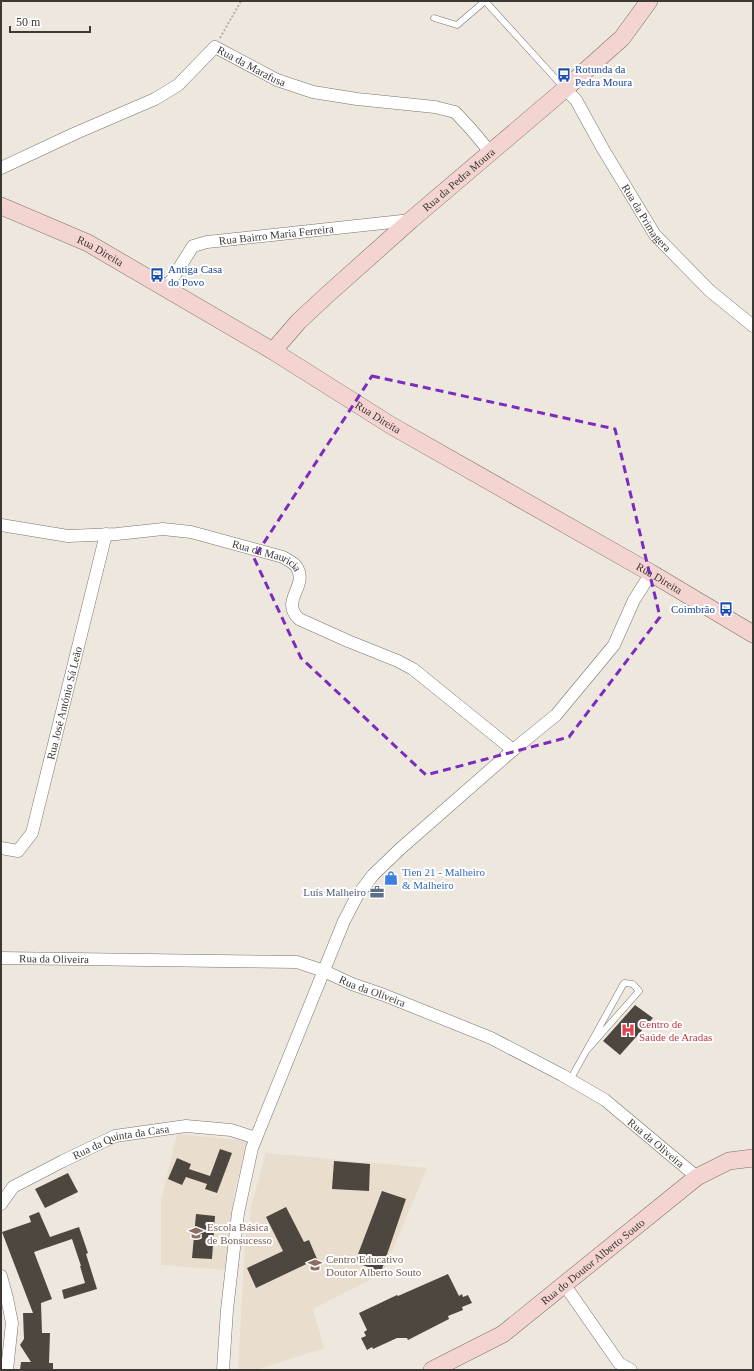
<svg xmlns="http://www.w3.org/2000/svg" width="754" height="1371" viewBox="0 0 754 1371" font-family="'Times New Roman',serif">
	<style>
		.built { fill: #e9decd }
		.building { fill: #4e4740 }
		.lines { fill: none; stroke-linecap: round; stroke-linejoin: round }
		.lane-casing { stroke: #79736b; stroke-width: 7 }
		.street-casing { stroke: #79736b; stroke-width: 13 }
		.secondary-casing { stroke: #79736b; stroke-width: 18 }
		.path { stroke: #b4afa7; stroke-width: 2; stroke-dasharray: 2 2; stroke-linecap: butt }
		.lane { stroke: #fff; stroke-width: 6 }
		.street { stroke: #fff; stroke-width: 12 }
		.secondary { stroke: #f4d4d1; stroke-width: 17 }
		.marked { fill: none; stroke: #7b2cbf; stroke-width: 3; stroke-dasharray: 8 5; stroke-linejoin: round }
		.labels { text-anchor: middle; stroke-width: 4; stroke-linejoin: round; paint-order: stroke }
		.street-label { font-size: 11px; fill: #3c3935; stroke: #fff }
		.transit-label { font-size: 11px; fill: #164399; stroke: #fff; text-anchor: start }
		.shop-label { font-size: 11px; fill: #366cbe; stroke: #fff; text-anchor: start }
		.service-label { font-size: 11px; fill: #4e5e75; stroke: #fff; text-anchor: end }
		.health-label { font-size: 11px; fill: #be3a42; stroke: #fff; text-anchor: start }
		.education-label { font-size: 11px; fill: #785e54; stroke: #fff; text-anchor: start }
	</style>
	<rect width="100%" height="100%" fill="#eee7dd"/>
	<g class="built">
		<polygon points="177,1134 248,1141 234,1193 227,1270 161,1265 161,1201"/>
		<polygon points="266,1153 427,1168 383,1273 313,1309 324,1348 256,1370 238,1370 246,1224 250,1222 251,1206"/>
	</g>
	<g class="building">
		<polygon points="635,1005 653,1018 620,1055 603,1041"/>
		<polygon points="220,1149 232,1153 217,1193 205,1189 207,1184 186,1177 182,1185 168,1179 177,1158 191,1164 189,1169 210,1176"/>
		<polygon points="334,1161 370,1164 369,1191 332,1189"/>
		<polygon points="68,1173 78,1192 45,1208 35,1189"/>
		<polygon points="382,1191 406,1199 381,1272 355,1262"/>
		<polygon points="286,1207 304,1242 309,1240 317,1259 256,1288 247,1268 283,1251 266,1217"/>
		<polygon points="39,1212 50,1237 79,1227 88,1253 86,1254 97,1289 64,1299 62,1290 85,1283 80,1266 81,1266 72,1239 34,1252 52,1299 41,1303 42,1333 50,1333 49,1363 53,1363 53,1370 20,1370 21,1362 31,1362 20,1345 24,1339 23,1313 33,1313 2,1232 31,1222 29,1216"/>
		<polygon points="196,1214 215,1216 212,1259 192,1258"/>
		<polygon points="448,1274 459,1296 462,1294 463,1297 468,1295 472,1303 462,1307 463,1310 448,1316 449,1319 408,1340 407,1338 397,1338 373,1349 372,1347 367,1350 361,1338 366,1336 364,1332 367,1330 359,1313 397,1295 398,1296"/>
	</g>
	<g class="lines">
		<defs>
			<g id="lane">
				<polyline points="485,1 565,89"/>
				<polyline points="434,18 457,25 485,1"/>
				<polyline points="570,1080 624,983 633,984 639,991 587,1050"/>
			</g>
			<g id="street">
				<path id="s1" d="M565,89L576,100L603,149L655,235L710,291L753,326"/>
				<path id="s2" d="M1,168L76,133L155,99L178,85L215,47L277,80L313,92L357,99L435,107L455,112L470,128L491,153"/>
				<path id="s3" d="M166,289L193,246L207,242L411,220"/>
				<path id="s4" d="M1,525L68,536L117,534L163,529L191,532L283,557C287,560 293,562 296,566C310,586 279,600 299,619L348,641L398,661L413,669L513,750"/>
				<path id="s5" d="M1,848L18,851L32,833L106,534"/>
				<path id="s6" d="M1,958L297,962L324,971L352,984L384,995L491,1038L562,1075L605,1100L697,1177"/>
				<path id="s7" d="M1,1204L13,1187L63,1161L115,1136L186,1126L231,1130L256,1138"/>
				<polyline points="1,1276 7,1298 12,1323 7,1370"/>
				<polyline points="564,1284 619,1363 631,1370"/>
				<polyline points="223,1370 227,1310 238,1213 252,1148 344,921 357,896 373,875 400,849 513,750 556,715 614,645 634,600 651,573"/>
			</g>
			<g id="secondary">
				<path id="s8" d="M1,206L88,243L273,351L392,426L651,573L753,634"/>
				<path id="s9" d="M273,351L299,321L327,295L411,220L565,89L622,38L649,1"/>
				<path id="s10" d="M432,1370L503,1334L697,1177L729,1161L753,1158"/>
			</g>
		</defs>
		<use href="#lane" class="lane-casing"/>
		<use href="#street" class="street-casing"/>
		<use href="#secondary" class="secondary-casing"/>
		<polyline class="path" points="220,38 241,1"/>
		<use href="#lane" class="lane"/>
		<use href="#street" class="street"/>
		<use href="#secondary" class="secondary"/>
	</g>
	<path class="marked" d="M372,376L615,429L660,617L569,737L426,775L301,658L254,558Z"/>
	<defs>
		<symbol id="bus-bare" viewBox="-9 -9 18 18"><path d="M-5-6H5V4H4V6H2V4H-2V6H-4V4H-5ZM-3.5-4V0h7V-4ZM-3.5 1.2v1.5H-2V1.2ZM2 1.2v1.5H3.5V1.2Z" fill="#1a4fb4" stroke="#fff" stroke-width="2.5" paint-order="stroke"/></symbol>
		<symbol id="shop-bare" viewBox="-9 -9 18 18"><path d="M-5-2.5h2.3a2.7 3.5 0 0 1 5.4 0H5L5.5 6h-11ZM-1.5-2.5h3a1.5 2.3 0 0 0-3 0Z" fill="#3f7fe0" stroke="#fff" stroke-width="2.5" paint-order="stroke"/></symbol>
		<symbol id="office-bare" viewBox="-9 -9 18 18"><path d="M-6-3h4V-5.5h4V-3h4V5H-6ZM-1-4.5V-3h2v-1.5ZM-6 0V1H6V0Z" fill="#5c6f8a" stroke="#fff" stroke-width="2.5" paint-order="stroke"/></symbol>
		<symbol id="hospital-bare" viewBox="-9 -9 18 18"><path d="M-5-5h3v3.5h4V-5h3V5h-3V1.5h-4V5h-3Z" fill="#e0444e" stroke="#fff" stroke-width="2.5" paint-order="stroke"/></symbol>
		<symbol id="school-bare" viewBox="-9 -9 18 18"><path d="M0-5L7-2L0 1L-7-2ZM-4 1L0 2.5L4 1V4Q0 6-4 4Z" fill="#8d6e63" stroke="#fff" stroke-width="2.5" paint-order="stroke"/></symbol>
	</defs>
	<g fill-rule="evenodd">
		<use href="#bus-bare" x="554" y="65" width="20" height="20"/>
		<use href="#bus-bare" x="147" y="265" width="20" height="20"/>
		<use href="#bus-bare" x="716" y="599" width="20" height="20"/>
		<use href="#shop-bare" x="381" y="868" width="20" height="20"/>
		<use href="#office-bare" x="367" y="882" width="20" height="20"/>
		<use href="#hospital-bare" x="618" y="1020" width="20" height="20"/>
		<use href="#school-bare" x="186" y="1223" width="20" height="20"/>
		<use href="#school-bare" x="305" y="1255" width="20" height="20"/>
	</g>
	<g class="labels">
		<g class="street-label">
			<text dy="4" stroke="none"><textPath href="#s2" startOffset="290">Rua da Marafusa</textPath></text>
			<text dy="4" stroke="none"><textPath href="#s9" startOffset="253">Rua da Pedra Moura</textPath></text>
			<text dy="4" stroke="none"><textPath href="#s1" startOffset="153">Rua da Primagera</textPath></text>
			<text dy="4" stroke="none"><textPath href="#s3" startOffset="135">Rua Bairro Maria Ferreira</textPath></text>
			<text dy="4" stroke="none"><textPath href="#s8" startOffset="109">Rua Direita</textPath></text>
			<text dy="4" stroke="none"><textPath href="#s8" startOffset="433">Rua Direita</textPath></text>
			<text dy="4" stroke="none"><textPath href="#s4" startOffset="271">Rua da Mauricia</textPath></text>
			<text dy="4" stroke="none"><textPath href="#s8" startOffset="757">Rua Direita</textPath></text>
			<text dy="4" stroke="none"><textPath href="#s5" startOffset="174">Rua José António Sá Leão</textPath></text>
			<text dy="4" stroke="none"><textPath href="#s6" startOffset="53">Rua da Oliveira</textPath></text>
			<text dy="4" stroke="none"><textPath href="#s6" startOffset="377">Rua da Oliveira</textPath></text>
			<text dy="4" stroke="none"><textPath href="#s7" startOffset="139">Rua da Quinta da Casa</textPath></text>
			<text dy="4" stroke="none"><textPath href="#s6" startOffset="701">Rua da Oliveira</textPath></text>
			<text dy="4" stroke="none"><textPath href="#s10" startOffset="195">Rua do Doutor Alberto Souto</textPath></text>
		</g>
		<g class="transit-label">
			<text x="575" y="73">Rotunda da<tspan x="575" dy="13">Pedra Moura</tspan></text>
			<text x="168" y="273">Antiga Casa<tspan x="168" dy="13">do Povo</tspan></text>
			<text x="715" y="613" text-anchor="end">Coimbrão</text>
		</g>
		<g class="shop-label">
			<text x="402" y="876">Tien 21 - Malheiro<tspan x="402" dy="13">&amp; Malheiro</tspan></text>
		</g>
		<g class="service-label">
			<text x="366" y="896">Luís Malheiro</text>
		</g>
		<g class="health-label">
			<text x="639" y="1028">Centro de<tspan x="639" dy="13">Saúde de Aradas</tspan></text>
		</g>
		<g class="education-label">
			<text x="207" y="1231">Escola Básica<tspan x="207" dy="13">de Bonsucesso</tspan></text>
			<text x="326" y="1263">Centro Educativo<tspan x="326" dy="13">Doutor Alberto Souto</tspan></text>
		</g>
	</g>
	<rect width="754" height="1371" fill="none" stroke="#3c3935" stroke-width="4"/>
	<path d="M10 26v6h80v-6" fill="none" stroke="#3c3935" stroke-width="2"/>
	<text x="16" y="26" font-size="12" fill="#3c3935" stroke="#ffffff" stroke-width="3" paint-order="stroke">50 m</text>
</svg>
